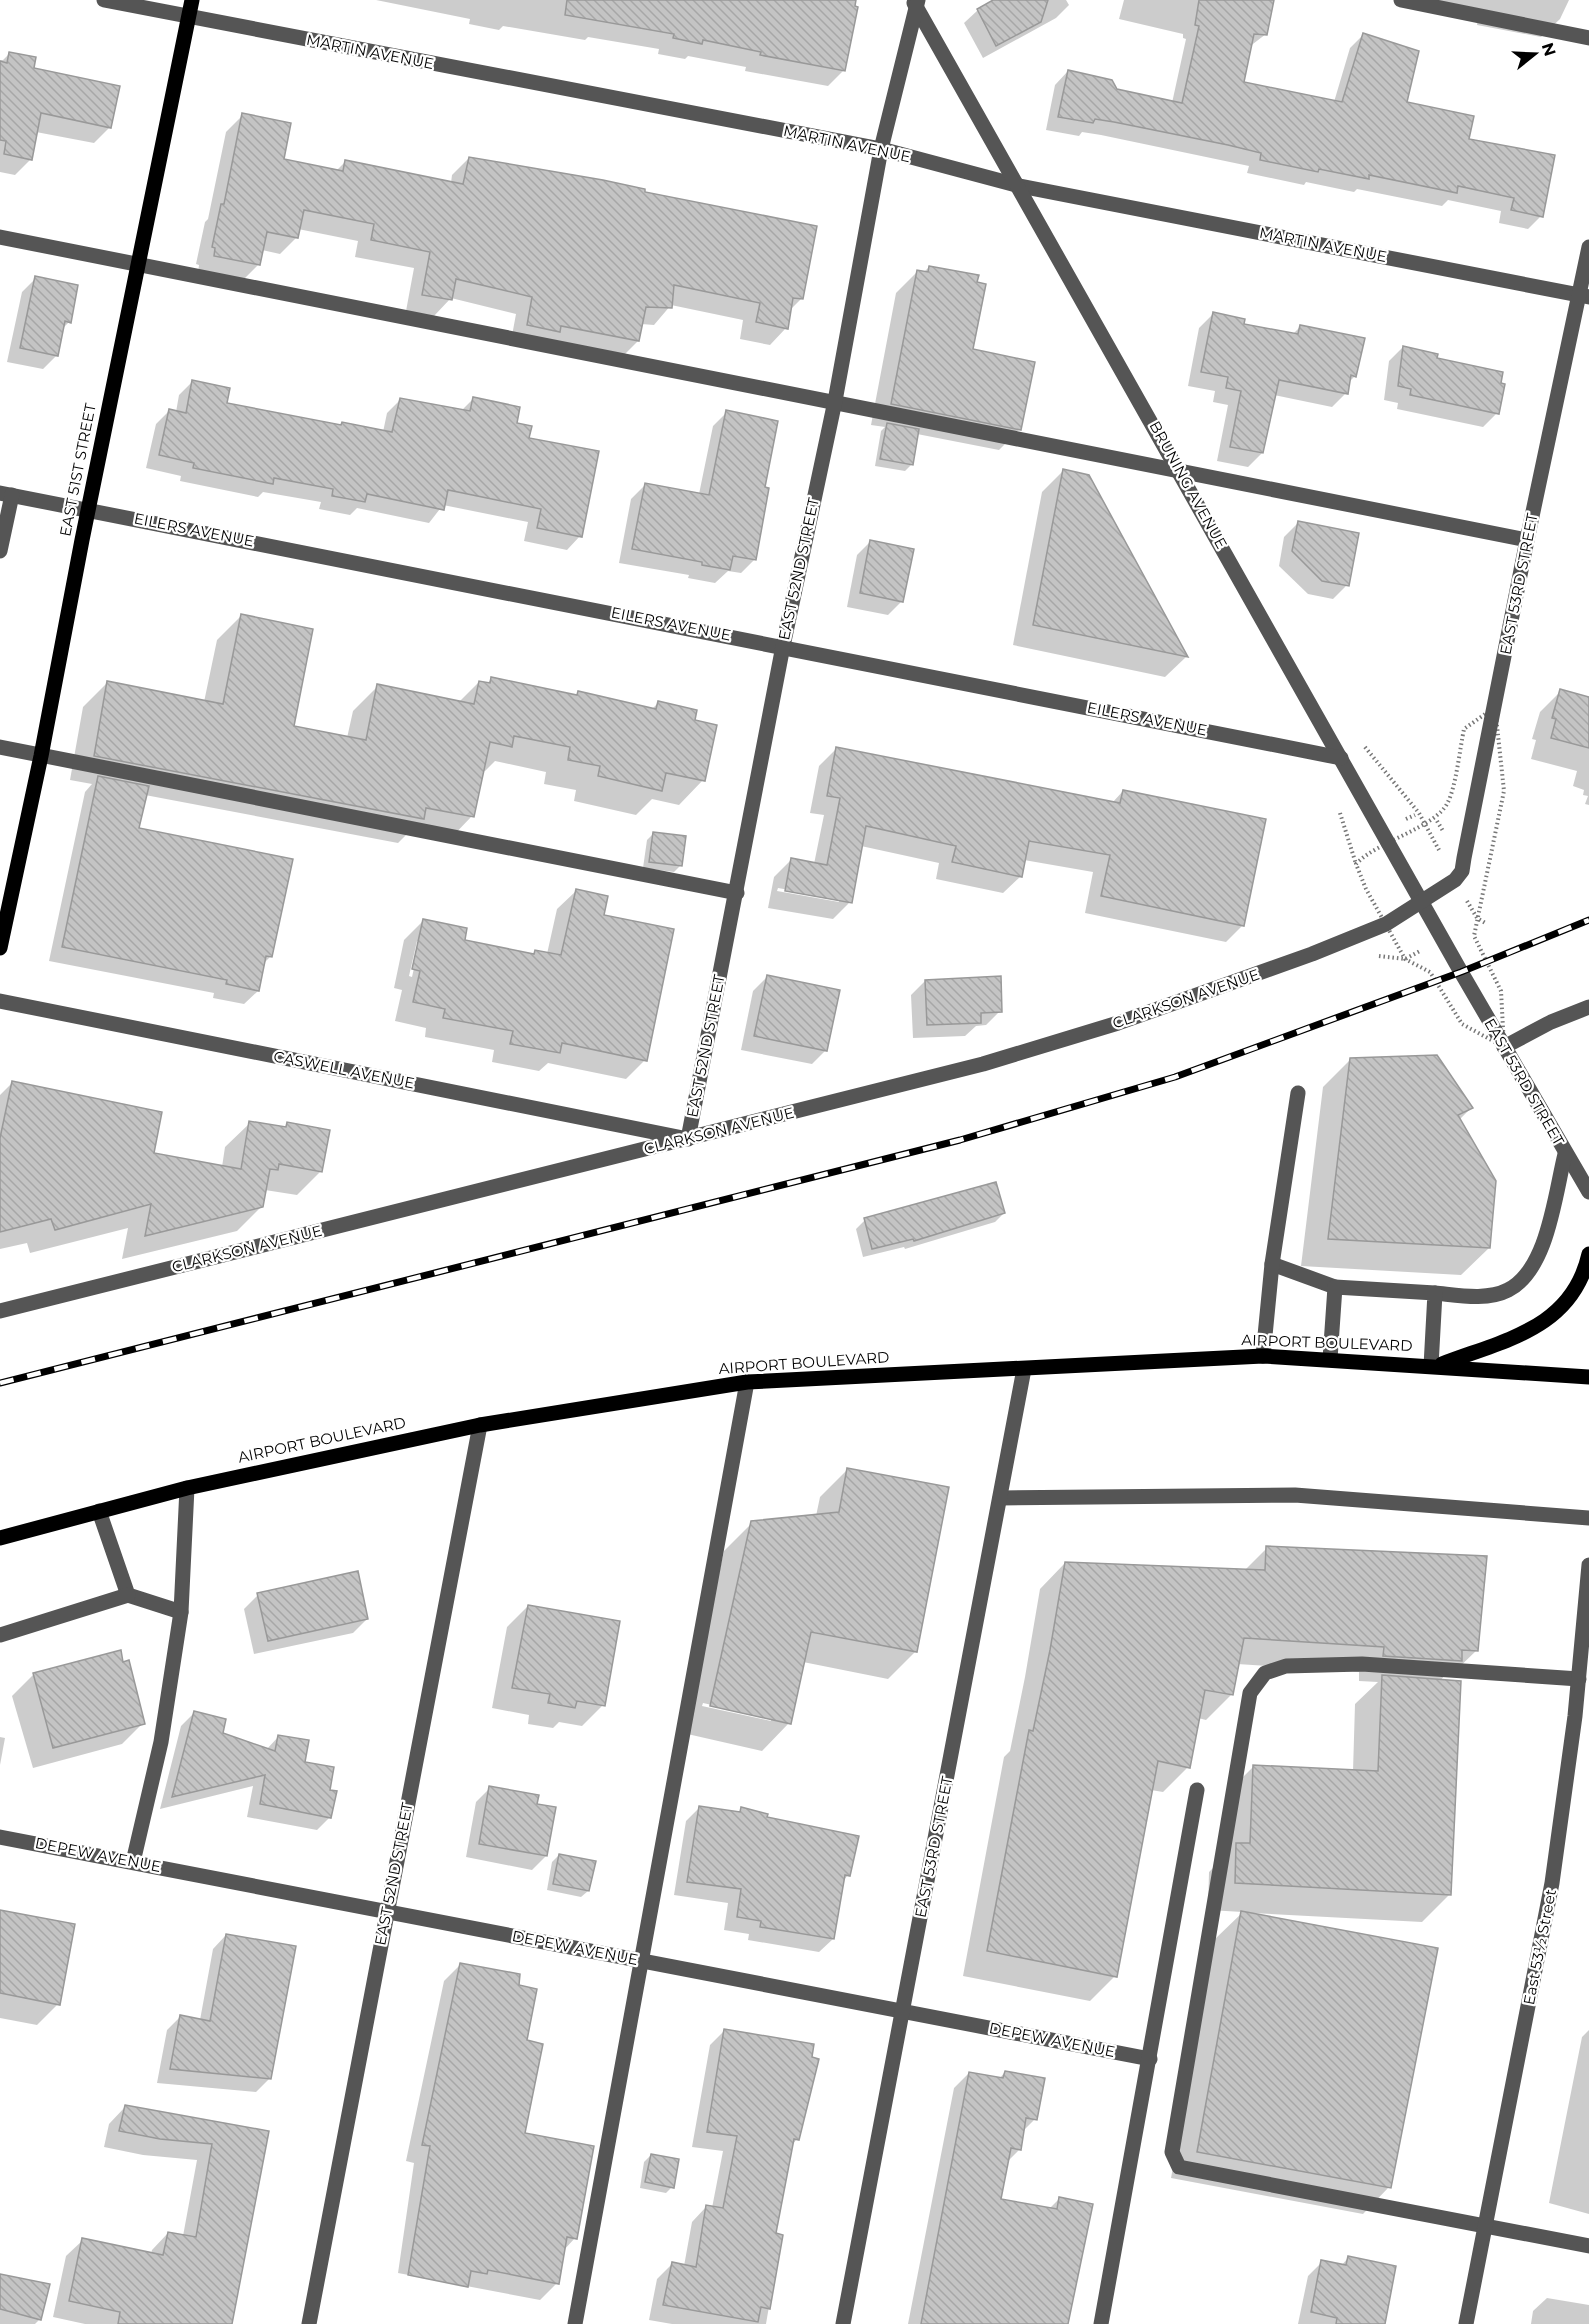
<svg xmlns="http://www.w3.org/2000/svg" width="1589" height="2324" viewBox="0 0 1589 2324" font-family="Montserrat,sans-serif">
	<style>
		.shadow { fill: #0003; fill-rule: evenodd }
		.building { fill: url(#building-back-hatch); stroke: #999; stroke-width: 1.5 }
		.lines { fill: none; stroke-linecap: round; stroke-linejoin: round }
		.path { stroke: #777; stroke-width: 4; stroke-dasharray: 1.5 3; stroke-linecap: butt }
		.minor { stroke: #555; stroke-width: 15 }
		.major { stroke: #000; stroke-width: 15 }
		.rail-casing { stroke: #000; stroke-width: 7 }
		.rail { stroke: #fff; stroke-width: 4.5; stroke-dasharray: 14; stroke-linecap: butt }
		.labels { text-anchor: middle; stroke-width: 4.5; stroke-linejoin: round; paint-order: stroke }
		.street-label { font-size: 15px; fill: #000; stroke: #fff }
	</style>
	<defs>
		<pattern id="building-back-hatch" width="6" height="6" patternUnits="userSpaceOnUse" patternTransform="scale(1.5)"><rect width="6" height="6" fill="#c4c4c4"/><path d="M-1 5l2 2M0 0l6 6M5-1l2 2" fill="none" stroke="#a7a7a7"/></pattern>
	</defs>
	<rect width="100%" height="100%" fill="#fff"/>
	<g class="shadow">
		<polygon points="376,0 855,0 844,70 828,86 745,71 746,67 688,56 685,59 658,54 659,49 588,37 585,40 503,26 499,30 469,24 470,19"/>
		<polygon points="996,0 1066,0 1069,5 1056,18 983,58 964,23 978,10"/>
		<polygon points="1124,0 1253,0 1266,34 1249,47 1242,83 1334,102 1350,48 1363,35 1405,103 1467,140 1541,216 1528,229 1499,223 1501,211 1448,200 1442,206 1357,189 1354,192 1306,182 1304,185 1247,173 1249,166 1101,135 1082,132 1079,136 1046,130 1055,85 1068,71 1116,90 1172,103 1186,39 1183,38 1183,34 1119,19"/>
		<polygon points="1405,0 1569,0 1560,19 1541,37 1477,25 1478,18"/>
		<polygon points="10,53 32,69 110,127 94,143 36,132 31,159 15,175 0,172 0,60 3,60"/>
		<polygon points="243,115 282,160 336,171 345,162 451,183 452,175 469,158 643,193 801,299 790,310 786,328 770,345 740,339 743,320 671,305 654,325 641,324 638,341 621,358 511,341 516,314 451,298 434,316 406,311 414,268 355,257 358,241 298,229 297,237 280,254 262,250 259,264 242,281 198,273 199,265 196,264 205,222 208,219 226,132"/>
		<polygon points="929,267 971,350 1020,429 999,450 917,434 912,464 905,471 875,466 881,431 885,427 871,425 896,293 917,272 923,273"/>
		<polygon points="36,278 69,322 62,329 57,355 43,369 7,362 22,292"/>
		<polygon points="1213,314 1243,325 1292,335 1300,327 1355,376 1348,383 1346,393 1332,407 1274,395 1262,453 1248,467 1217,461 1228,405 1213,402 1215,391 1188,386 1199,328"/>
		<polygon points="1403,347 1435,359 1497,413 1483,427 1397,409 1398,403 1384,400 1389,361"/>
		<polygon points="193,381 225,404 339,426 342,423 383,432 387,413 400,400 461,411 474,398 516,424 527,439 580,536 567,550 524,541 528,522 443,505 429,523 357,508 350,515 319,509 321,502 263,492 258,497 180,481 181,476 146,468 156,424 169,411 176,412 179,395"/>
		<polygon points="727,412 763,488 755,559 741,573 728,571 715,583 688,578 689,575 619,563 631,499 645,485 699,494 713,426"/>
		<polygon points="1063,471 1088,476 1186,657 1165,677 1013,645 1042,492"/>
		<polygon points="1298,523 1347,585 1333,599 1308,594 1279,566 1284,537"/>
		<polygon points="871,541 902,601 888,615 847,607 857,555"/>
		<polygon points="241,616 292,727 347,738 353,711 378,686 459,702 479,682 487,684 491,679 575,696 578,693 651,710 658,703 693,721 703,780 679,805 652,799 636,815 574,801 576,790 544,784 546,772 495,761 485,771 482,770 472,816 448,841 408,833 398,843 145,795 137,829 271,956 263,964 258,991 244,1004 213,998 214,993 49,961 85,792 92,784 70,780 83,707 108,682 204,702 217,640"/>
		<polygon points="1561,691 1589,698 1589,805 1585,804 1588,796 1583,795 1584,790 1573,786 1577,771 1531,759 1536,740 1532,739 1540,712"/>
		<path d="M836,749L1112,803L1123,791L1243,925L1226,942L1085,913L1093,872L1024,860L1021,876L1003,893L936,879L939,863L861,846L850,902L833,919L768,908L774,877L792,859L814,864L824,815L810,813L819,766ZM778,888L839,899V902L777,891Z"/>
		<polygon points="653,834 680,866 674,872 643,868 647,840"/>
		<path d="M576,891L602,916L645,1060L626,1079L548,1063L539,1071L492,1062L494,1050L425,1037L426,1028L395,1021L402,990L394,988L404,940L423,921L463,941L532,955L535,952L547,954L557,909ZM417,941H420L412,977L409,976Z"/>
		<polygon points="767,977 826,1050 812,1064 741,1050 753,991"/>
		<polygon points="925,981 1000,1011 986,1025 976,1026 965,1036 913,1038 911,995"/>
		<polygon points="1351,1059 1471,1108 1459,1120 1489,1248 1461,1275 1301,1266 1323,1087"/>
		<polygon points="12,1083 152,1154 222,1167 225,1147 250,1123 283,1128 288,1124 321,1171 297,1195 265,1190 262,1206 237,1231 122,1259 128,1228 30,1253 27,1243 0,1249 0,1095"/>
		<polygon points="1004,1213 995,1222 905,1249 904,1247 863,1257 856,1229 865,1220"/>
		<path d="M848,1469L916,1651L888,1679L803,1662L789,1723L762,1751L683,1733L724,1551L752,1523L816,1516L820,1497ZM703,1703L771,1718V1721L702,1706Z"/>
		<polygon points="1267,1548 1477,1650 1451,1675 1445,1675 1440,1681 1450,1894 1422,1922 1252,1913 1389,2187 1363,2214 1171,2178 1215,1939 1243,1912 1208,1910 1209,1872 1223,1858 1226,1794 1254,1766 1353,1771 1355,1704 1378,1682 1359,1681 1359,1672 1237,1664 1231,1695 1206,1720 1198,1718 1188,1767 1163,1792 1151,1790 1115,1976 1090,2001 963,1976 1004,1757 1010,1751 1025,1677 1040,1589 1065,1563 1244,1571"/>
		<polygon points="258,1595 367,1619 353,1633 254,1654 244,1609"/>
		<polygon points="528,1606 603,1705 582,1726 559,1722 553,1728 528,1724 529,1715 492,1708 507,1627"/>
		<polygon points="120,1652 143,1723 122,1744 33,1768 12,1696 33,1675"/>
		<polygon points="194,1713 221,1734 266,1750 279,1736 328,1791 330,1817 317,1830 247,1817 253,1786 160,1809 181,1726"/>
		<polygon points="0,1737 5,1738 0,1765"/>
		<polygon points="490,1788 535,1805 546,1856 532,1870 466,1857 476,1802"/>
		<polygon points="699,1808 737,1814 742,1809 766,1818 848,1875 843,1881 833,1939 819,1952 748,1940 749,1934 724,1930 728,1903 674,1895 686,1821"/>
		<polygon points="559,1855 588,1891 581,1897 547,1890 552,1862"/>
		<polygon points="0,1912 58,2004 37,2025 0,2018"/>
		<polygon points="226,1935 270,2078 256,2092 157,2083 167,2030 180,2017 200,2020 213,1949"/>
		<polygon points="461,1964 517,1986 525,2041 523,2135 575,2238 563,2251 557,2283 540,2300 398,2273 414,2163 406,2161 444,1981"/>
		<polygon points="725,2030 797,2139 791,2146 774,2235 781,2236 766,2324 672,2324 649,2320 657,2279 672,2264 684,2266 692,2222 706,2207 712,2208 723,2151 692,2147 710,2045"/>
		<polygon points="1589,2030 1589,2029 1589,2214 1549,2203 1582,2037"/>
		<polygon points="1005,2072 1035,2119 1022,2132 1020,2149 1007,2162 1000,2200 1049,2209 1059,2199 1067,2324 908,2324 954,2088 969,2073 999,2079"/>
		<polygon points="125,2107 267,2132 225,2324 85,2324 53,2317 66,2256 83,2240 151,2254 152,2250 168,2233 183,2236 197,2160 143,2155 104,2147 109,2124"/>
		<polygon points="651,2155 672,2187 666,2193 640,2188 644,2162"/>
		<polygon points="1348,2258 1384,2324 1298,2324 1308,2276 1322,2262 1341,2266"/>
		<polygon points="0,2275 48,2286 39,2320 35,2324 0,2324"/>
		<polygon points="1547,2298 1589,2305 1589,2324 1531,2324 1533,2311"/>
	</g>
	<g class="building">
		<polygon points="567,0 856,0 855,6 858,7 845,71 760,55 761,52 703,40 702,44 673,38 674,34 565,15"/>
		<polygon points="993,0 1048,0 1041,22 996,46 977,9"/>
		<polygon points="1199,0 1274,0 1267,35 1254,34 1244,82 1342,102 1363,33 1419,51 1407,102 1474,116 1469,139 1555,155 1543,217 1511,210 1514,198 1458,186 1457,193 1369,175 1369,179 1319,169 1318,172 1260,160 1261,153 1228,145 1114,122 1095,119 1093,123 1058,117 1068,70 1112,80 1117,89 1182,103 1199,26 1195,25"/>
		<polygon points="9,52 36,57 34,68 120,86 111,128 41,113 32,160 4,154 6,141 0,140 0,61 7,63"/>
		<polygon points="242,113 291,123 284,159 343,171 345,160 463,184 469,157 603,180 645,189 645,192 817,226 803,299 793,298 788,329 756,322 760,303 674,285 672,308 646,307 639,341 561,326 560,332 527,325 532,297 456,279 452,300 422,295 430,252 371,240 374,224 304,210 298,238 267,232 260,265 214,256 215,248 212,247 221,204 224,204"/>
		<polygon points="929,266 979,275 977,282 986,284 973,349 1035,362 1021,430 891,404 917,270 928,272"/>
		<polygon points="35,276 78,285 71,323 65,321 58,356 20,348"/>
		<polygon points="1213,312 1245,319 1244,324 1298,334 1300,325 1365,338 1356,377 1351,375 1348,394 1279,380 1263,453 1230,447 1241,391 1226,388 1228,377 1201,372"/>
		<polygon points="1403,346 1438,354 1437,358 1503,372 1501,383 1505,384 1499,414 1410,395 1411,389 1398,386"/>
		<polygon points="192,380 230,388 227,403 341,425 342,422 392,432 400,398 470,411 473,397 520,407 517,423 532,426 529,438 599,451 582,537 537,528 541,509 448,490 444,510 367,494 365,502 332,496 333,489 274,478 273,484 193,468 194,463 159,455 169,409 186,413"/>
		<polygon points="726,410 778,421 765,487 769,488 756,560 733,556 730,570 702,565 702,562 632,549 645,483 709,495"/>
		<polygon points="887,423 919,429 913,465 880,459"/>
		<polygon points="1063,469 1089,475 1188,657 1033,625"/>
		<polygon points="1298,521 1359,533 1349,586 1322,581 1292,551"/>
		<polygon points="870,540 914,549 903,602 860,593"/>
		<polygon points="241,614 313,629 294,726 366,740 377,684 474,704 479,681 490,683 491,677 577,695 578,691 656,709 658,701 697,710 695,720 717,725 705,781 666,773 662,791 598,776 600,766 568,760 570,747 514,736 512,747 490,742 474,817 426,808 424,819 94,756 107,681 223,704"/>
		<polygon points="1560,689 1589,697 1589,748 1551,738 1556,719 1552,718"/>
		<polygon points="836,747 1120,803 1123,790 1266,819 1244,926 1101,896 1110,855 1029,841 1022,877 952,862 956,846 866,826 852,903 785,891 791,858 827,865 840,798 827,796"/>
		<polygon points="98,776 149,786 139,828 293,859 272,957 266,956 259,991 226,984 227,980 62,947"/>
		<polygon points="653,832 686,836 682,866 649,862"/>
		<polygon points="576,889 608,896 604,915 674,929 647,1061 562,1043 560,1053 510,1044 513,1031 443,1018 445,1009 413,1002 420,971 412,969 423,919 467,928 465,940 534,954 535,950 561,955"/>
		<polygon points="767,975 840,990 827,1051 754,1036"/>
		<polygon points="1001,976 1002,1012 981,1013 981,1023 927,1025 925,980"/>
		<polygon points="1437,1055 1473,1108 1458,1115 1496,1181 1490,1248 1328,1239 1350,1058"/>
		<polygon points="12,1081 162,1112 154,1153 241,1169 249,1121 286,1127 287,1122 330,1130 322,1172 279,1164 278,1170 270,1169 263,1207 145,1236 151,1204 55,1230 51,1219 0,1232 0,1138"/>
		<polygon points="996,1182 1005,1213 914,1241 913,1239 872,1249 864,1218"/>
		<polygon points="847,1468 949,1487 917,1652 811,1632 791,1724 710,1706 751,1521 839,1512"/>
		<polygon points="1266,1546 1487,1556 1478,1651 1462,1650 1462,1661 1383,1656 1384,1647 1244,1638 1233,1695 1205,1690 1190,1768 1158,1761 1117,1977 987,1951 1029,1730 1033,1731 1050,1650 1065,1562 1265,1570"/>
		<polygon points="358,1571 368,1619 268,1641 257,1593"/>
		<polygon points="528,1605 620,1621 605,1706 577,1701 575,1708 548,1703 550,1694 512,1688"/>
		<polygon points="121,1650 123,1662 129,1660 145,1724 53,1748 33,1673"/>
		<polygon points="1382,1675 1461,1681 1451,1895 1235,1883 1236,1843 1250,1843 1253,1765 1378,1771"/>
		<polygon points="194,1711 226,1719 223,1733 275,1751 278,1735 309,1740 305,1762 334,1767 330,1790 337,1791 331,1818 260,1804 265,1775 172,1797"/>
		<polygon points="489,1786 539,1795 537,1804 556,1807 547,1856 479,1844"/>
		<polygon points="699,1806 740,1812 741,1807 768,1814 767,1817 859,1836 850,1876 845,1875 834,1939 760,1927 761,1921 737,1917 741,1889 687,1882"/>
		<polygon points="559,1854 596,1861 589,1891 553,1884"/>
		<polygon points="0,1910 75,1924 60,2005 0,1993"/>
		<polygon points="1241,1911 1438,1948 1391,2188 1197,2152"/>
		<polygon points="226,1934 296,1946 271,2079 170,2069 180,2015 210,2021"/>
		<polygon points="460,1963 520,1974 519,1985 537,1989 527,2040 543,2044 525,2133 594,2146 577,2239 567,2237 559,2284 488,2270 487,2274 471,2271 468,2287 408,2275 430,2146 422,2145"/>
		<polygon points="724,2029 814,2044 812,2057 819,2059 799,2140 794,2139 776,2233 783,2235 770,2309 761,2307 758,2322 663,2305 672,2262 696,2267 706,2205 723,2208 737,2136 707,2132"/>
		<polygon points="1005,2071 1045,2078 1037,2120 1026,2118 1021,2150 1011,2148 1001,2199 1057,2209 1059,2197 1093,2204 1068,2324 921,2324 969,2072 1003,2078"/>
		<polygon points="125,2105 269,2131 232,2324 118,2324 120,2312 69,2301 82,2238 163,2255 168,2232 196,2237 212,2144 160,2139 119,2131"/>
		<polygon points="651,2154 679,2159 674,2188 645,2182"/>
		<polygon points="1348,2256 1396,2266 1385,2324 1336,2324 1337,2318 1311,2312 1321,2260 1346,2265"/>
		<polygon points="0,2274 50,2284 41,2320 0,2309"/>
	</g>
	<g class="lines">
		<g class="path">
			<path d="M1495,707L1504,791L1474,936L1501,991L1504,1047L1462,1024L1430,972L1405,959L1366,889L1356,864C1377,841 1436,828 1448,802C1456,786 1460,748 1464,729Z"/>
			<polyline points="1365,747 1419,813 1439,850"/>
			<polyline points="1340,813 1356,864"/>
			<polyline points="1406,819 1415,815"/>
			<polyline points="1437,821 1443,831"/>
			<polyline points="1467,901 1477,918 1487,924"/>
			<polyline points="1379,956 1405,959 1420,951"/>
		</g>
		<g class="minor">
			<polyline points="104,0 881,149 1020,186 1589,297"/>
			<polyline points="1401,0 1589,38"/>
			<polyline points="914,3 1461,972 1589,1192"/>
			<polyline points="0,237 1527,540"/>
			<polyline points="0,493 1341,758"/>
			<polyline points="0,551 12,495"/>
			<polyline points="0,747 737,893"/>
			<polyline points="0,1001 688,1139 783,646 835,401 881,149 918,0"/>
			<polyline points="1504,1047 1551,1022 1589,1007"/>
			<polyline points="1272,1264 1335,1287"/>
			<path d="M1435,1293C1457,1295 1487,1301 1508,1290C1548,1270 1555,1194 1565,1154"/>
			<polyline points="0,1311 983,1064 1118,1023 1312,954 1386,924 1455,880 1462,871 1464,858 1527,540 1589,247"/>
			<polyline points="1263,1356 1272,1264 1298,1093"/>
			<polyline points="1330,1359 1335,1287 1435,1293 1431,1366"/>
			<polyline points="1000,1498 1295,1495 1589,1518"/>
			<polyline points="99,1511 128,1595 181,1612"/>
			<polyline points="0,1635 128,1595"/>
			<polyline points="1579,1679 1362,1664 1286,1666 1265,1673 1250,1693 1172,2152 1179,2167 1589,2246"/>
			<polyline points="0,1837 1150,2059"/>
			<polyline points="133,1862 161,1742 181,1612 187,1488"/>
			<polyline points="309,2324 480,1425"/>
			<polyline points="575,2324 747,1382"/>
			<polyline points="843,2324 1024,1369"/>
			<polyline points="1101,2324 1197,1790"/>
			<polyline points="1466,2324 1552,1883 1575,1716 1589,1565"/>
		</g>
		<g class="major">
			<polyline points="0,948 41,756 82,540 192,0"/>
			<path d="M1442,1364C1504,1340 1572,1329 1589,1254"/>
			<polyline points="0,1538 187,1488 480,1425 747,1382 1263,1356 1589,1377"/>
		</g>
		<defs>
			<polyline id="rail" points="0,1383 960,1140 1175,1077 1461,972 1589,920"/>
		</defs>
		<use href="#rail" class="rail-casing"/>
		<use href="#rail" class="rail"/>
	</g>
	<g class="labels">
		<g class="street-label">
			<text transform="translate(370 52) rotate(11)" y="5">MARTIN AVENUE</text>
			<text transform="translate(847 144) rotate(12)" y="5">MARTIN AVENUE</text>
			<text transform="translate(1323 245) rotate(11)" y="5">MARTIN AVENUE</text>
			<text transform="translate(78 470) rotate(-79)" y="5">EAST 51ST STREET</text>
			<text transform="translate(1188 485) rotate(61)" y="5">BRUNING AVENUE</text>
			<text transform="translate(194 530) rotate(11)" y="5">EILERS AVENUE</text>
			<text transform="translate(799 569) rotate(-78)" y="5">EAST 52ND STREET</text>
			<text transform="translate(1519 584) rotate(-79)" y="5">EAST 53RD STREET</text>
			<text transform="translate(671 624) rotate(11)" y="5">EILERS AVENUE</text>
			<text transform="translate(1147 719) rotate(11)" y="5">EILERS AVENUE</text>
			<text transform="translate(1186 999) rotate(-19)" y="5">CLARKSON AVENUE</text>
			<text transform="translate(706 1046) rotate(-79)" y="5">EAST 52ND STREET</text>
			<text transform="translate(344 1070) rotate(11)" y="5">CASWELL AVENUE</text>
			<text transform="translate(1524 1082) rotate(60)" y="5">EAST 53RD STREET</text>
			<text transform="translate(719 1131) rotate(-14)" y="5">CLARKSON AVENUE</text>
			<text transform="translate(247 1249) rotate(-14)" y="5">CLARKSON AVENUE</text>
			<text transform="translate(1327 1343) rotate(2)" y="5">AIRPORT BOULEVARD</text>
			<text transform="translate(804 1363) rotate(-4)" y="5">AIRPORT BOULEVARD</text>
			<text transform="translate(322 1440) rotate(-12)" y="5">AIRPORT BOULEVARD</text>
			<text transform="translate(934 1847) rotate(-79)" y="5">EAST 53RD STREET</text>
			<text transform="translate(98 1855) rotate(11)" y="5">DEPEW AVENUE</text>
			<text transform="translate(394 1874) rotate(-79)" y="5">EAST 52ND STREET</text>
			<text transform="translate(1540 1947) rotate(-79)" y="5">East 53½ Street</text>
			<text transform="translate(575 1948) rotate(11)" y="5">DEPEW AVENUE</text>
			<text transform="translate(1052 2040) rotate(11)" y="5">DEPEW AVENUE</text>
		</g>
	</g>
	<g transform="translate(1535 54) rotate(72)" stroke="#ffffff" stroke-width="4.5" paint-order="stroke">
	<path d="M0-4.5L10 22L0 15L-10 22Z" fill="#000000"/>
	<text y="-9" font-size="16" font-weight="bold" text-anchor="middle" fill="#000000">N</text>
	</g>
</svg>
